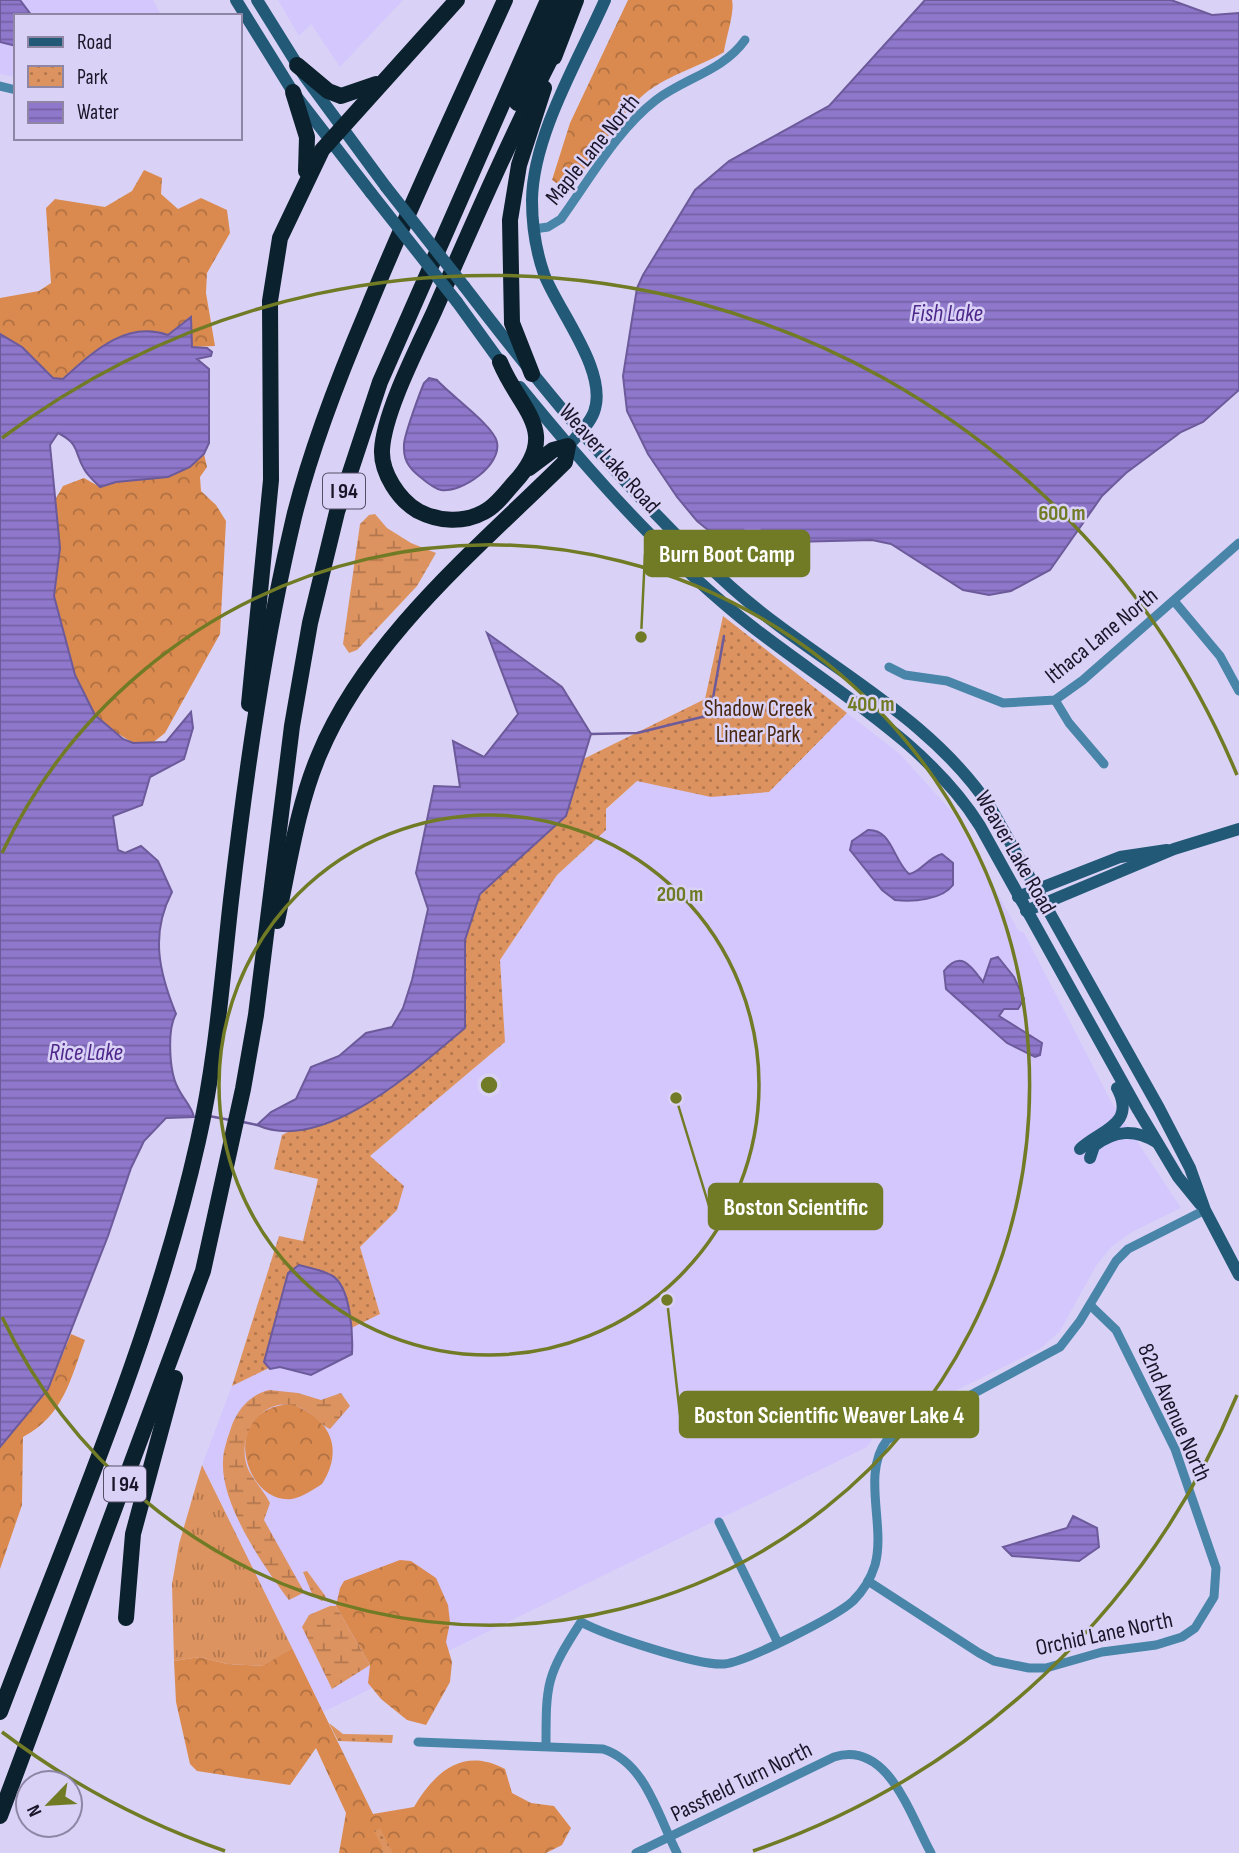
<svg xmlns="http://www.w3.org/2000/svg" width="1239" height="1853" viewBox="0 0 1239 1853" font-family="'Sofia Sans Condensed',sans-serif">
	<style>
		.built { fill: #d3c7fd }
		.grass { fill: url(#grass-tufts) }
		.forest { fill: url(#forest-crowns) }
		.wetland { fill: url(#wetland-marsh) }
		.park { fill: url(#park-dots) }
		.water { fill: url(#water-rules); stroke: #6c5a9b; stroke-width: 2 }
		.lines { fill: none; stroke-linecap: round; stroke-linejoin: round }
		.stream { stroke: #6c5a9b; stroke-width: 2.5 }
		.river { stroke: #8f78cb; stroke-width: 16 }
		.street { stroke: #4985a8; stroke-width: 9 }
		.secondary { stroke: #225977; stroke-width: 12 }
		.highway { stroke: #0b212d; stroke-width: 16 }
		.secondary-bridge { stroke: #225977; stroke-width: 12 }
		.ring { fill: none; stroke: #717b26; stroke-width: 3.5 }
		.labels { text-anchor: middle; stroke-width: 5; stroke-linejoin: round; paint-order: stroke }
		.shield { fill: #dad2f6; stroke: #544e67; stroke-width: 2 }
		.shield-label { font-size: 21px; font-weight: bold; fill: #1b152a }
		.street-label { font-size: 23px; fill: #1b152a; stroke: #dad2f6 }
		.park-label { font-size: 23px; fill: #49280f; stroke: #dad2f6 }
		.water-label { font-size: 24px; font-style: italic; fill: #4d2789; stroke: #dad2f6 }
		.centre { fill: #717b26; stroke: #dad2f6; stroke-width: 3.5 }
		.ring-label { font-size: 21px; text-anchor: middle; font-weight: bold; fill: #717b26; stroke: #dad2f6; stroke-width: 5; stroke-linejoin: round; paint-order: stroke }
		.leader { fill: none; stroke: #717b26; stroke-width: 2.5 }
		.callout-dot { fill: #717b26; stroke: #dad2f6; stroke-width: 2.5 }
		.callout { fill: #717b26; stroke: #717b26; stroke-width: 2.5 }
		.callout-label { font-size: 24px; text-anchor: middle; font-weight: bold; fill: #fff }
	</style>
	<defs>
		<pattern id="grass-tufts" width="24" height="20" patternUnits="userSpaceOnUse" patternTransform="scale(1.75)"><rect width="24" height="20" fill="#dc935f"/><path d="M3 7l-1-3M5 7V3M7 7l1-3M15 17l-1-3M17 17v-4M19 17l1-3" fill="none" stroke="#b2774f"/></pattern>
		<pattern id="forest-crowns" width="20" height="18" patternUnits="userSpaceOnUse" patternTransform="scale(1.75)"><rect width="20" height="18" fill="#da8a4f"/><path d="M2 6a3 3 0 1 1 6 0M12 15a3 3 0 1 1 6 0" fill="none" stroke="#b07042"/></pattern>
		<pattern id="wetland-marsh" width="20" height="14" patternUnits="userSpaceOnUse" patternTransform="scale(1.75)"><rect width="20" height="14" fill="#dc935f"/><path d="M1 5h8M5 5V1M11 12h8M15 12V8" fill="none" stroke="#b2774f"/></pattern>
		<pattern id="park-dots" width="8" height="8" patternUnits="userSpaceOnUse" patternTransform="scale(1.75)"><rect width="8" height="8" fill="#dc935f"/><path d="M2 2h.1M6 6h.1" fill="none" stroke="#b2774f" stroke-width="1.8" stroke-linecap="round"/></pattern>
		<pattern id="water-rules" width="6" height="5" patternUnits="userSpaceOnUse" patternTransform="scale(1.75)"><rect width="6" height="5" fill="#8f78cb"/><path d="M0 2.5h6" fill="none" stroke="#7461a5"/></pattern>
	</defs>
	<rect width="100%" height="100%" fill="#dad2f6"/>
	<g class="built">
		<polygon points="0,0 153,0 162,16 16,16 16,77 0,74"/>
		<polygon points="278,0 403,0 340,67 311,24 299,36"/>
		<polygon points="847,713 900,754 953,813 1018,930 1024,933 1112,1103 1181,1208 1132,1232 1111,1247 1096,1266 1060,1331 1040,1349 888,1424 876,1434 867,1447 323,1712 202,1465 232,1386 380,1314 360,1247 397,1210 370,1156 505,1042 500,960 557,875 606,830 606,810 637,781 711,796 769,792"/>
	</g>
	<polygon class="grass" points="202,1465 292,1648 264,1666 227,1664 200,1657 174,1661 172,1584 179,1544"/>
	<g class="forest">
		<path d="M628,0H732C735,12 726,37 724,52C698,68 663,76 640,98C610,125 596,163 565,189L552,180L570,123Z"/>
		<path d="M144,170L162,178L161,194L178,209L201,198L227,210L230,233L207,273L206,293L215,346L192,347L191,318L168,335C126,319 92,353 63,379L53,378L22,347L0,334V298L39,291L51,283L46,208L55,199L105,207L132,191Z"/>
		<path d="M204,454L207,467L200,477L201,491L216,505L226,521L220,634L165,733L151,744L133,743L112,730L95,715L75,675L54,596L60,548L55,500L63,486L84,478L100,487C139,474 171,484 204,454Z"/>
		<path d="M71,1334L85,1340C70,1380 64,1415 23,1437L22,1505L0,1569V1447L48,1389Z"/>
		<path d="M291,1404C329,1417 345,1448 322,1484C313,1490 302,1497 292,1499C244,1505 217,1408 291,1404Z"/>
		<polygon points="400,1560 411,1561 436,1578 448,1605 450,1622 446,1642 452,1662 450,1682 426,1725 407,1720 381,1699 368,1683 370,1665 336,1606 340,1588 344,1581"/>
		<path d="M292,1648L373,1814L414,1807C435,1771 464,1747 505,1769L512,1793L531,1803L554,1806L571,1828L562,1845L546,1853H339L346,1813L316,1748L290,1785L197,1771L190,1764L176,1702L174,1661L200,1657L227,1664L263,1666Z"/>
	</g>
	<g class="wetland">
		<polygon points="375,514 387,528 411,543 436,553 417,586 357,650 349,653 343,644 360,524 369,515"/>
		<path d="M269,1390L298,1393L321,1400L341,1393L350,1406L330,1429C318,1424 312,1410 295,1406C259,1396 234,1440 249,1471C255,1482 264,1491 270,1503L264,1520L303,1590V1593L289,1600C264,1567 221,1505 223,1462C223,1450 228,1437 232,1425C239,1408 250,1395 269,1390Z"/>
		<polygon points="307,1571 326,1597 322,1601 313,1596 303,1572"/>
		<polygon points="330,1606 336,1606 370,1665 332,1689 302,1627 309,1615"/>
	</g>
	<g class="park">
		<polygon points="723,616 847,713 769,792 711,797 637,781 606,809 606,830 557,875 500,960 505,1042 370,1156 404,1186 397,1210 360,1247 380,1314 232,1386 279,1236 303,1241 318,1179 274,1169 282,1135 352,1102 557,772 705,699"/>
		<polygon points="329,1723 343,1734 393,1735 392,1743 338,1741"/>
		<polygon points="380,1828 393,1853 381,1853 382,1847 374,1831"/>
	</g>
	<g class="water">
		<polygon points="0,0 20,0 32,16 16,16 16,46 0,42"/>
		<polygon points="925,0 1171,0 1212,15 1239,13 1239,390 1203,422 1181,432 1126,473 1102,496 1050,570 1011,591 989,595 963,590 891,544 872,540 791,542 751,550 737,548 719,539 697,521 677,497 648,454 627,411 623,376 637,288 643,275 695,190 729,161 829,106"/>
		<path d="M191,317L192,347L207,348L212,352L211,356L197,359L209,369V443L204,454L190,467L168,477L116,482L100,487C95,482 88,476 84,469C74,452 80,444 58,433L50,445L60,548L54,596L75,675L95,715L123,739L133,743L166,742L191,712L193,728L184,759L150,777L142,805L113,816L118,850L125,853L141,846L158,861L172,892C150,934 159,972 176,1014C167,1029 169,1072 178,1088C183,1099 191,1105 194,1117L166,1118L144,1141L131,1168L108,1236L48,1389L0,1447V334L22,347L53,378L63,379C92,353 125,320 168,335Z"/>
		<path d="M429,378L437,380C450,395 493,425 497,442C502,465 462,493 441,490C434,489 425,481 419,476C408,467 403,459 404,444C405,433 419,395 424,383Z"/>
		<path d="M487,633L562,687L591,734L566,816L480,894L465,940V1028C417,1068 324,1155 257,1125L271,1112L296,1099L311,1067L339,1056L366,1033L392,1027L403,1008L412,980L428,909L416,873L434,786L460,787L453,741L484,757L518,714Z"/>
		<path d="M868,830C892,829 893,860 909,874C921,872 927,858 942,854L953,863V885C942,900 913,902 895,900L882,890L850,850L852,841Z"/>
		<path d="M998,957L1014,977L1024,999L1018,1009H1004L999,1016L1042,1043L1040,1055L1035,1057L1007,1043L946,989L944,971C961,949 972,967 983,982L991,959Z"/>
		<path d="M299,1265C309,1268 322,1270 331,1275C351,1285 353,1335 352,1354L311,1375L280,1367L270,1369L264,1362L288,1273Z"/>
		<polygon points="1073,1516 1097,1528 1099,1547 1079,1561 1012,1556 1003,1547 1067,1528"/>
	</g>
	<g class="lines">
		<g class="stream">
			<polyline points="591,734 637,733 710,715 724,636"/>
			<polyline points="209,1116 230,1120"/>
			<polyline points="243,1122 257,1125"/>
		</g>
		<polyline class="river" points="736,560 753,530"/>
		<g class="street">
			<polyline points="0,86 16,90"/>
			<path d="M534,229L548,227L561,219C590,179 617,130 656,100C685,78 723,71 745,40"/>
			<polyline points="1174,601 1220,656 1239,691"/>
			<polyline points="889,667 905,675 947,681 1003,703 1055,700 1083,680 1239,543"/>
			<polyline points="1055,700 1069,723 1104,764"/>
			<polyline points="719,1522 777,1641"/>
			<polyline points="868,1581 979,1653 994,1661 1029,1668 1046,1668 1102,1652 1156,1645 1182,1637 1195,1628 1214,1597 1216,1568 1175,1449 1116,1330 1090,1305"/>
			<path d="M418,1742L603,1749C646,1763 658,1816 677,1853"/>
			<path d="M546,1746C546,1683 546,1676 581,1622C605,1635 698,1666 724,1664C746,1662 837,1616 853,1601C863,1591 871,1578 875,1565C886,1525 861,1474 887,1440L1060,1347L1080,1321L1116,1261L1128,1249L1205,1210"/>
			<path d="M636,1853L834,1757C888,1740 910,1815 931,1853"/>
		</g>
		<g class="secondary">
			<polyline points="236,0 293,92 371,193"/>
			<polyline points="257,0 305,77 386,187"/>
			<path d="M464,286C546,393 631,497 731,587C817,664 928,712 992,810L1159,1108L1190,1168L1205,1210L1239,1275"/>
			<polyline points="457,302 504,367"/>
			<path d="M520,387C587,469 658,550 740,617C820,682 926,739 980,826L1138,1110L1178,1177L1200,1204"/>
			<path d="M568,446C577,436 589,425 594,412C609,372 558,311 544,274C536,251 532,224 532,200C533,135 579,59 605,0"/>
			<polyline points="1018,897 1120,857 1167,850"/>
			<polyline points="1026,911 1174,849 1239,829"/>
			<path d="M1080,1149C1100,1130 1137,1125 1117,1088"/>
			<path d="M1090,1158L1094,1146C1115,1130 1135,1129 1156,1142"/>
		</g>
		<g class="highway">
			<polyline points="554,57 576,0"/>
			<polyline points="297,65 328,91 341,96 376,84"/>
			<polyline points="293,92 307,137 306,171"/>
			<polyline points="517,103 564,0"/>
			<path d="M500,362C520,411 562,431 514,483C506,492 496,506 484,512C464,523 439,522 418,511C399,500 381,473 382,450C384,412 418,347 434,312C473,223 512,134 556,48"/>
			<polyline points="532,374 512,323 510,220 519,165 544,88"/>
			<polyline points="249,704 271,480 270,301 280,238 322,150 457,0"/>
			<path d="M277,921C289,866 297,807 319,755C367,639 477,549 565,462L568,446L553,450L529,468"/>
			<polyline points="126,1618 133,1534 175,1378"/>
			<path d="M0,1712C71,1524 154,1337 198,1141C216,1062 222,980 231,900C246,772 264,643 294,517C311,448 338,379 366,313C409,207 458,104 505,0"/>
			<polyline points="0,1816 203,1271 243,1089 256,1015 292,726 310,623 337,512 380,382 548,0"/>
		</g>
		<g class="secondary-bridge">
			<polyline points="386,187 464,286"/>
			<polyline points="371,193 457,302"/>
		</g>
	</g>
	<g class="ring">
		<circle cx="489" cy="1085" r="270"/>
		<path d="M2 853A540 540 0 1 1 2 1317"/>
		<path d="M1237 1395A810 810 0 0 1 753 1851M225 1851A810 810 0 0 1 2 1732M2 438A810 810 0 0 1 1237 775"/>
	</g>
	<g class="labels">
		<g class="shield">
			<rect x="323" y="473.5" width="42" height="35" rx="5"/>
			<rect x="104" y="1466.5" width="42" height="35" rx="5"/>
		</g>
		<g class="shield-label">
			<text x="344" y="498">I 94</text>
			<text x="125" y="1491">I 94</text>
		</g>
		<g class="street-label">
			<text transform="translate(592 149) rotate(-51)" y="8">Maple Lane North</text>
			<text transform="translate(610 458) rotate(48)" y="8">Weaver Lake Road</text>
			<text transform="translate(1101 635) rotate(-39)" y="8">Ithaca Lane North</text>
			<text transform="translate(1016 852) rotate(60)" y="8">Weaver Lake Road</text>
			<text transform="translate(1175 1412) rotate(66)" y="8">82nd Avenue North</text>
			<text transform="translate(1104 1633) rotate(-12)" y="8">Orchid Lane North</text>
			<text transform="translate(741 1781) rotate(-26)" y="8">Passfield Turn North</text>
		</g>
		<g class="park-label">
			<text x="758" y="716">Shadow Creek<tspan x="758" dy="26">Linear Park</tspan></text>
		</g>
		<g class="water-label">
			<text x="947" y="321">Fish Lake</text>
			<text x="86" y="1060">Rice Lake</text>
		</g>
	</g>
	<circle cx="489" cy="1085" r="10" class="centre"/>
	<g class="ring-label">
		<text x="1062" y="520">600 m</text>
		<text x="871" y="711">400 m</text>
		<text x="680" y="901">200 m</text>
	</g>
	<path class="leader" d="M641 637L645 554M676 1098L709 1206M667 1300L680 1415"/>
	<g class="callout-dot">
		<circle cx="641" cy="637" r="7"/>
		<circle cx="676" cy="1098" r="7"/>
		<circle cx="667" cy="1300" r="7"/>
	</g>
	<g class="callout">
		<rect x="645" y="531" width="164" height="45" rx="7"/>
		<rect x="709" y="1184" width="173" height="45" rx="7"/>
		<rect x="680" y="1392" width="298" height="45" rx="7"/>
	</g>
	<g class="callout-label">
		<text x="727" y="562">Burn Boot Camp</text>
		<text x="796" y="1215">Boston Scientific</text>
		<text x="829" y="1423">Boston Scientific Weaver Lake 4</text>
	</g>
	<rect x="14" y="14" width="228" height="126" fill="#dad2f6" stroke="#8e86a4" stroke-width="2"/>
	<rect x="28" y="37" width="35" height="10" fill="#225977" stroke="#8e86a4" stroke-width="2"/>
	<text x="77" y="49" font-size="21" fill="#1b152a">Road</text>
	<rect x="28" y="66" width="35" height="21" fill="url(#park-dots)" stroke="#8e86a4" stroke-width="2"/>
	<text x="77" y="84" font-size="21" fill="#1b152a">Park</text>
	<rect x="28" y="102" width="35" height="21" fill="url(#water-rules)" stroke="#8e86a4" stroke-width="2"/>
	<text x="77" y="119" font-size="21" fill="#1b152a">Water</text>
	<g transform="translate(49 1804) rotate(245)"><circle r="33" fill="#dad2f6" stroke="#8e86a4" stroke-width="2"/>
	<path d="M0-5L12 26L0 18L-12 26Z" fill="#717b26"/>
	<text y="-10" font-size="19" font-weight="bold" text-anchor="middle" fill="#1b152a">N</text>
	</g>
</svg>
